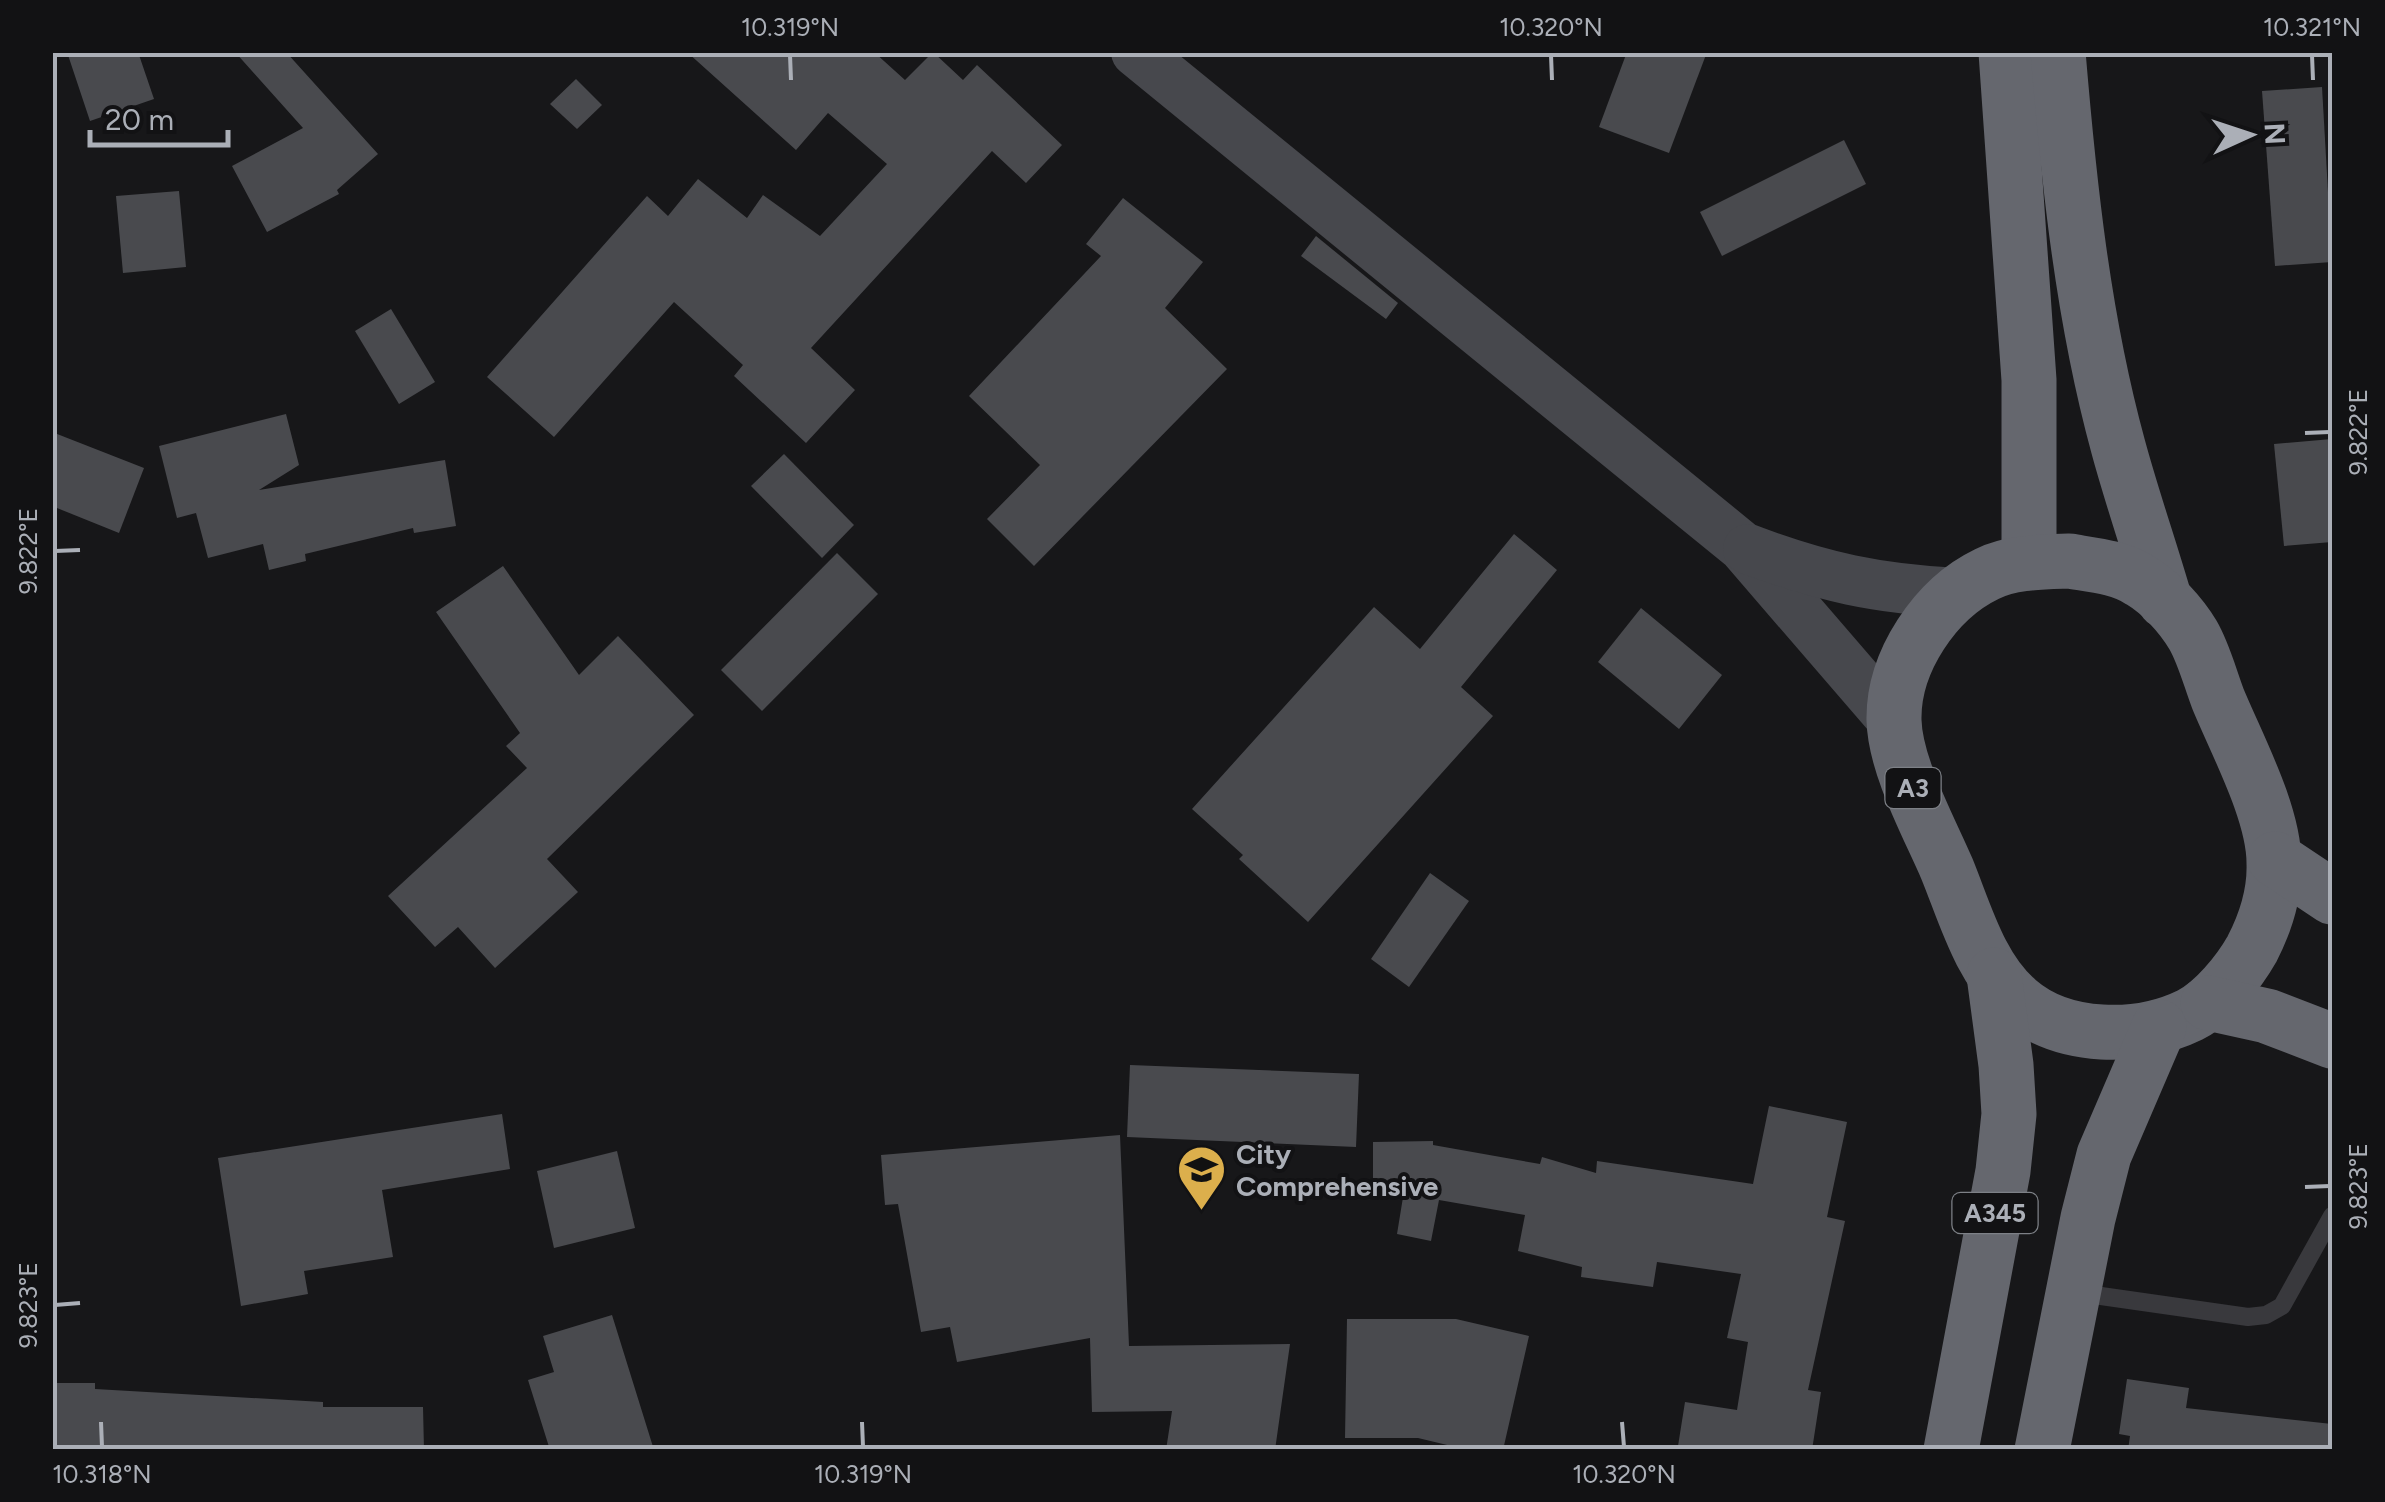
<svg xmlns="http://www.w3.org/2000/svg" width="2385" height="1502" viewBox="0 0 2385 1502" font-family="Figtree,sans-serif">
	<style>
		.building { fill: #494a4e }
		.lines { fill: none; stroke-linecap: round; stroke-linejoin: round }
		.lane { stroke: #39393d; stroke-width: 18 }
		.secondary { stroke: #47484d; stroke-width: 50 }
		.highway { stroke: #65676e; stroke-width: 55 }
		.ticks { fill: none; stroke: #abafb7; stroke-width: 4 }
		.labels { text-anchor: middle; stroke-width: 8; stroke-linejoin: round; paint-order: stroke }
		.shield { fill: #121214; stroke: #7d8086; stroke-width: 2.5 }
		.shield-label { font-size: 25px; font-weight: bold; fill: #abafb7 }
		.poi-label { font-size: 28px; font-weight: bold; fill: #abafb7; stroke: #121214; text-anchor: start }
		.neatline { fill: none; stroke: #abafb7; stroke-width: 4 }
		.ticks-label { font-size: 25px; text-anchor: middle; fill: #abafb7 }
	</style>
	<rect width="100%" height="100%" fill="#171719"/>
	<g class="building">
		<polygon points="67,52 138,52 154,99 90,121"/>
		<polygon points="235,52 286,52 378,154 337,190 339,194 267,232 232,166 303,128"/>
		<polygon points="687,52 874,52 905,80 933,52 963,80 977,65 1062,145 1026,183 992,151 811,348 855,390 806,443 734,376 743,365 674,302 554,437 487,377 647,196 668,216 698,179 747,218 763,195 820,236 887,164 828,113 796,150"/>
		<polygon points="1627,52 1707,52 1669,153 1599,127"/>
		<polygon points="576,79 602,105 577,129 550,104"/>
		<polygon points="2322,87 2332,262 2275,266 2262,91"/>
		<polygon points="1844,140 1866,184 1722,256 1700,212"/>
		<polygon points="179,191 186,267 123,273 116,196"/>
		<polygon points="1123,198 1203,262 1165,308 1227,369 1034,566 987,519 1040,465 969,396 1101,256 1086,244"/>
		<polygon points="1316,236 1398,303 1386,319 1301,256"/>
		<polygon points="391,309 435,382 399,404 355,331"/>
		<polygon points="286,414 299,465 259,490 445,460 456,526 414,533 413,528 305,554 306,561 269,570 263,544 208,558 196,513 177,518 159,446"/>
		<polygon points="52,432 144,468 119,533 52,506"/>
		<polygon points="2332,439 2332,542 2284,546 2274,444"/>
		<polygon points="784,454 854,525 822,558 751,486"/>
		<polygon points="1514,534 1557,570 1461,687 1493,716 1308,922 1239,859 1243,855 1192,809 1374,607 1420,649"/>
		<polygon points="837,553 878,594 762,711 721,670"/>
		<polygon points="503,566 579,675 618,636 694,715 547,859 578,892 495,968 458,927 435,947 388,896 527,768 506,746 520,733 436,612"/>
		<polygon points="1641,608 1722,675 1679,729 1598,662"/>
		<polygon points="1430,873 1469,901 1409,987 1371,959"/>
		<polygon points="1130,1065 1359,1074 1356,1147 1127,1137"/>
		<polygon points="1769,1106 1847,1122 1827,1217 1845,1221 1808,1390 1821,1392 1812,1450 1705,1450 1678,1446 1685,1402 1737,1410 1748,1342 1727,1338 1741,1274 1657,1262 1653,1287 1581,1277 1582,1267 1518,1251 1525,1215 1439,1200 1431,1241 1397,1234 1405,1185 1373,1186 1373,1142 1433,1141 1433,1145 1540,1164 1542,1157 1596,1173 1597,1161 1753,1184"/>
		<polygon points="502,1114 510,1169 382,1190 393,1257 304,1271 308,1294 241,1306 218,1158"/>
		<polygon points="1120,1135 1129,1346 1290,1344 1275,1450 1166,1450 1172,1411 1092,1412 1090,1338 957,1362 950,1327 921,1332 898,1204 885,1205 881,1155"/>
		<polygon points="617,1151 635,1228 554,1248 537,1171"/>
		<polygon points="612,1315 654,1450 550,1450 528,1380 554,1372 543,1336"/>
		<polygon points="1347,1319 1456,1319 1529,1336 1503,1450 1468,1450 1418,1438 1345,1438"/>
		<polygon points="2127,1379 2189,1388 2186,1408 2332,1424 2332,1450 2128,1450 2130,1436 2119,1434"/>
		<polygon points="52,1383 95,1383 95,1389 323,1402 323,1407 423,1407 424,1450 52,1450"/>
	</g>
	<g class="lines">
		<polyline class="lane" points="2080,1293 2248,1317 2266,1315 2282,1306 2332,1216"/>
		<g class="secondary">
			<polyline points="1136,52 1743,547 1894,722"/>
			<path d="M1748,549C1822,577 1878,589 1958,593"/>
		</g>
		<g class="highway">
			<polyline points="2006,52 2029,380 2029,563"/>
			<path d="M2058,52C2069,184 2083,318 2118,446C2132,498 2150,549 2165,601"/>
			<path d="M2069,561C2093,565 2120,567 2141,581C2161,593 2181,615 2193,635C2204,654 2210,678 2218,699C2237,745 2274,813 2274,863C2275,893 2266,922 2252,949C2239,972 2214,1003 2190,1015C2139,1040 2063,1040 2018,1001C1980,969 1965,913 1947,869C1929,827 1895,766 1894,720C1893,662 1935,599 1987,574C2011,562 2042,562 2069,561Z"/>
			<polyline points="2275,859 2332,897"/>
			<polyline points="2208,1003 2267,1016 2332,1041"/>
			<polyline points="1951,1450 2003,1171 2009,1114 2006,1065 1994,975"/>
			<polyline points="2042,1450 2088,1218 2104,1155 2159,1027"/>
		</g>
	</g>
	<path class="ticks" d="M790,55L791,80M1551,55L1552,80M2312,55L2313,80M2305,433L2330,432M55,551L80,550M2305,1187L2330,1186M55,1305L80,1303M101,1422L102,1447M862,1422L863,1447M1622,1422L1624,1447"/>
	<defs>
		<symbol id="school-pin" viewBox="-11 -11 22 30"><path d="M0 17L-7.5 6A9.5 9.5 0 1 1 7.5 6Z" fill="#dcaf4c" stroke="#121214"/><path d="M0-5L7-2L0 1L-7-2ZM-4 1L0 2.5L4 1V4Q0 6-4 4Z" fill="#111"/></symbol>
	</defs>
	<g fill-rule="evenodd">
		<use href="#school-pin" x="1174" y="1142" width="55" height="75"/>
	</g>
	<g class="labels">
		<g class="shield">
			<rect x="1885.5" y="768" width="55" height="40" rx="8"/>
			<rect x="1952.5" y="1193" width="85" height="40" rx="8"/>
		</g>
		<g class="shield-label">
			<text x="1913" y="797">A3</text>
			<text x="1995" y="1222">A345</text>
		</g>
		<g class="poi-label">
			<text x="1236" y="1164">City<tspan x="1236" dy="32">Comprehensive</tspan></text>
		</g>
	</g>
	<rect width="2385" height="1502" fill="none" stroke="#121214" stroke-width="110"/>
	<g transform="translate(2250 135) rotate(87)" stroke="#121214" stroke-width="8" paint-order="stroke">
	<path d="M0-8L18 38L0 25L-18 38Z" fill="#abafb7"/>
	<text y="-15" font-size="28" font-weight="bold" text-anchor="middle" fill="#abafb7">N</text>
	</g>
	<path d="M90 130v15h138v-15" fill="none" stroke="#abafb7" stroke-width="5"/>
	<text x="105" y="130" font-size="30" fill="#abafb7" stroke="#121214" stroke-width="8" paint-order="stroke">20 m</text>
	<rect x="55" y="55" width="2275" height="1392" class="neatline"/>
	<g class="ticks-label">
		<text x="790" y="36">10.319°N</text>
		<text x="1551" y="36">10.320°N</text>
		<text x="2312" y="36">10.321°N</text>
		<text transform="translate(2358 432) rotate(-90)" y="9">9.822°E</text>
		<text transform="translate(28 551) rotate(-90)" y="9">9.822°E</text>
		<text transform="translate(2358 1186) rotate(-90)" y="9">9.823°E</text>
		<text transform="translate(28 1305) rotate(-90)" y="9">9.823°E</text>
		<text x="102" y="1483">10.318°N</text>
		<text x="863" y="1483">10.319°N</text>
		<text x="1624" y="1483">10.320°N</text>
	</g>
</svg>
